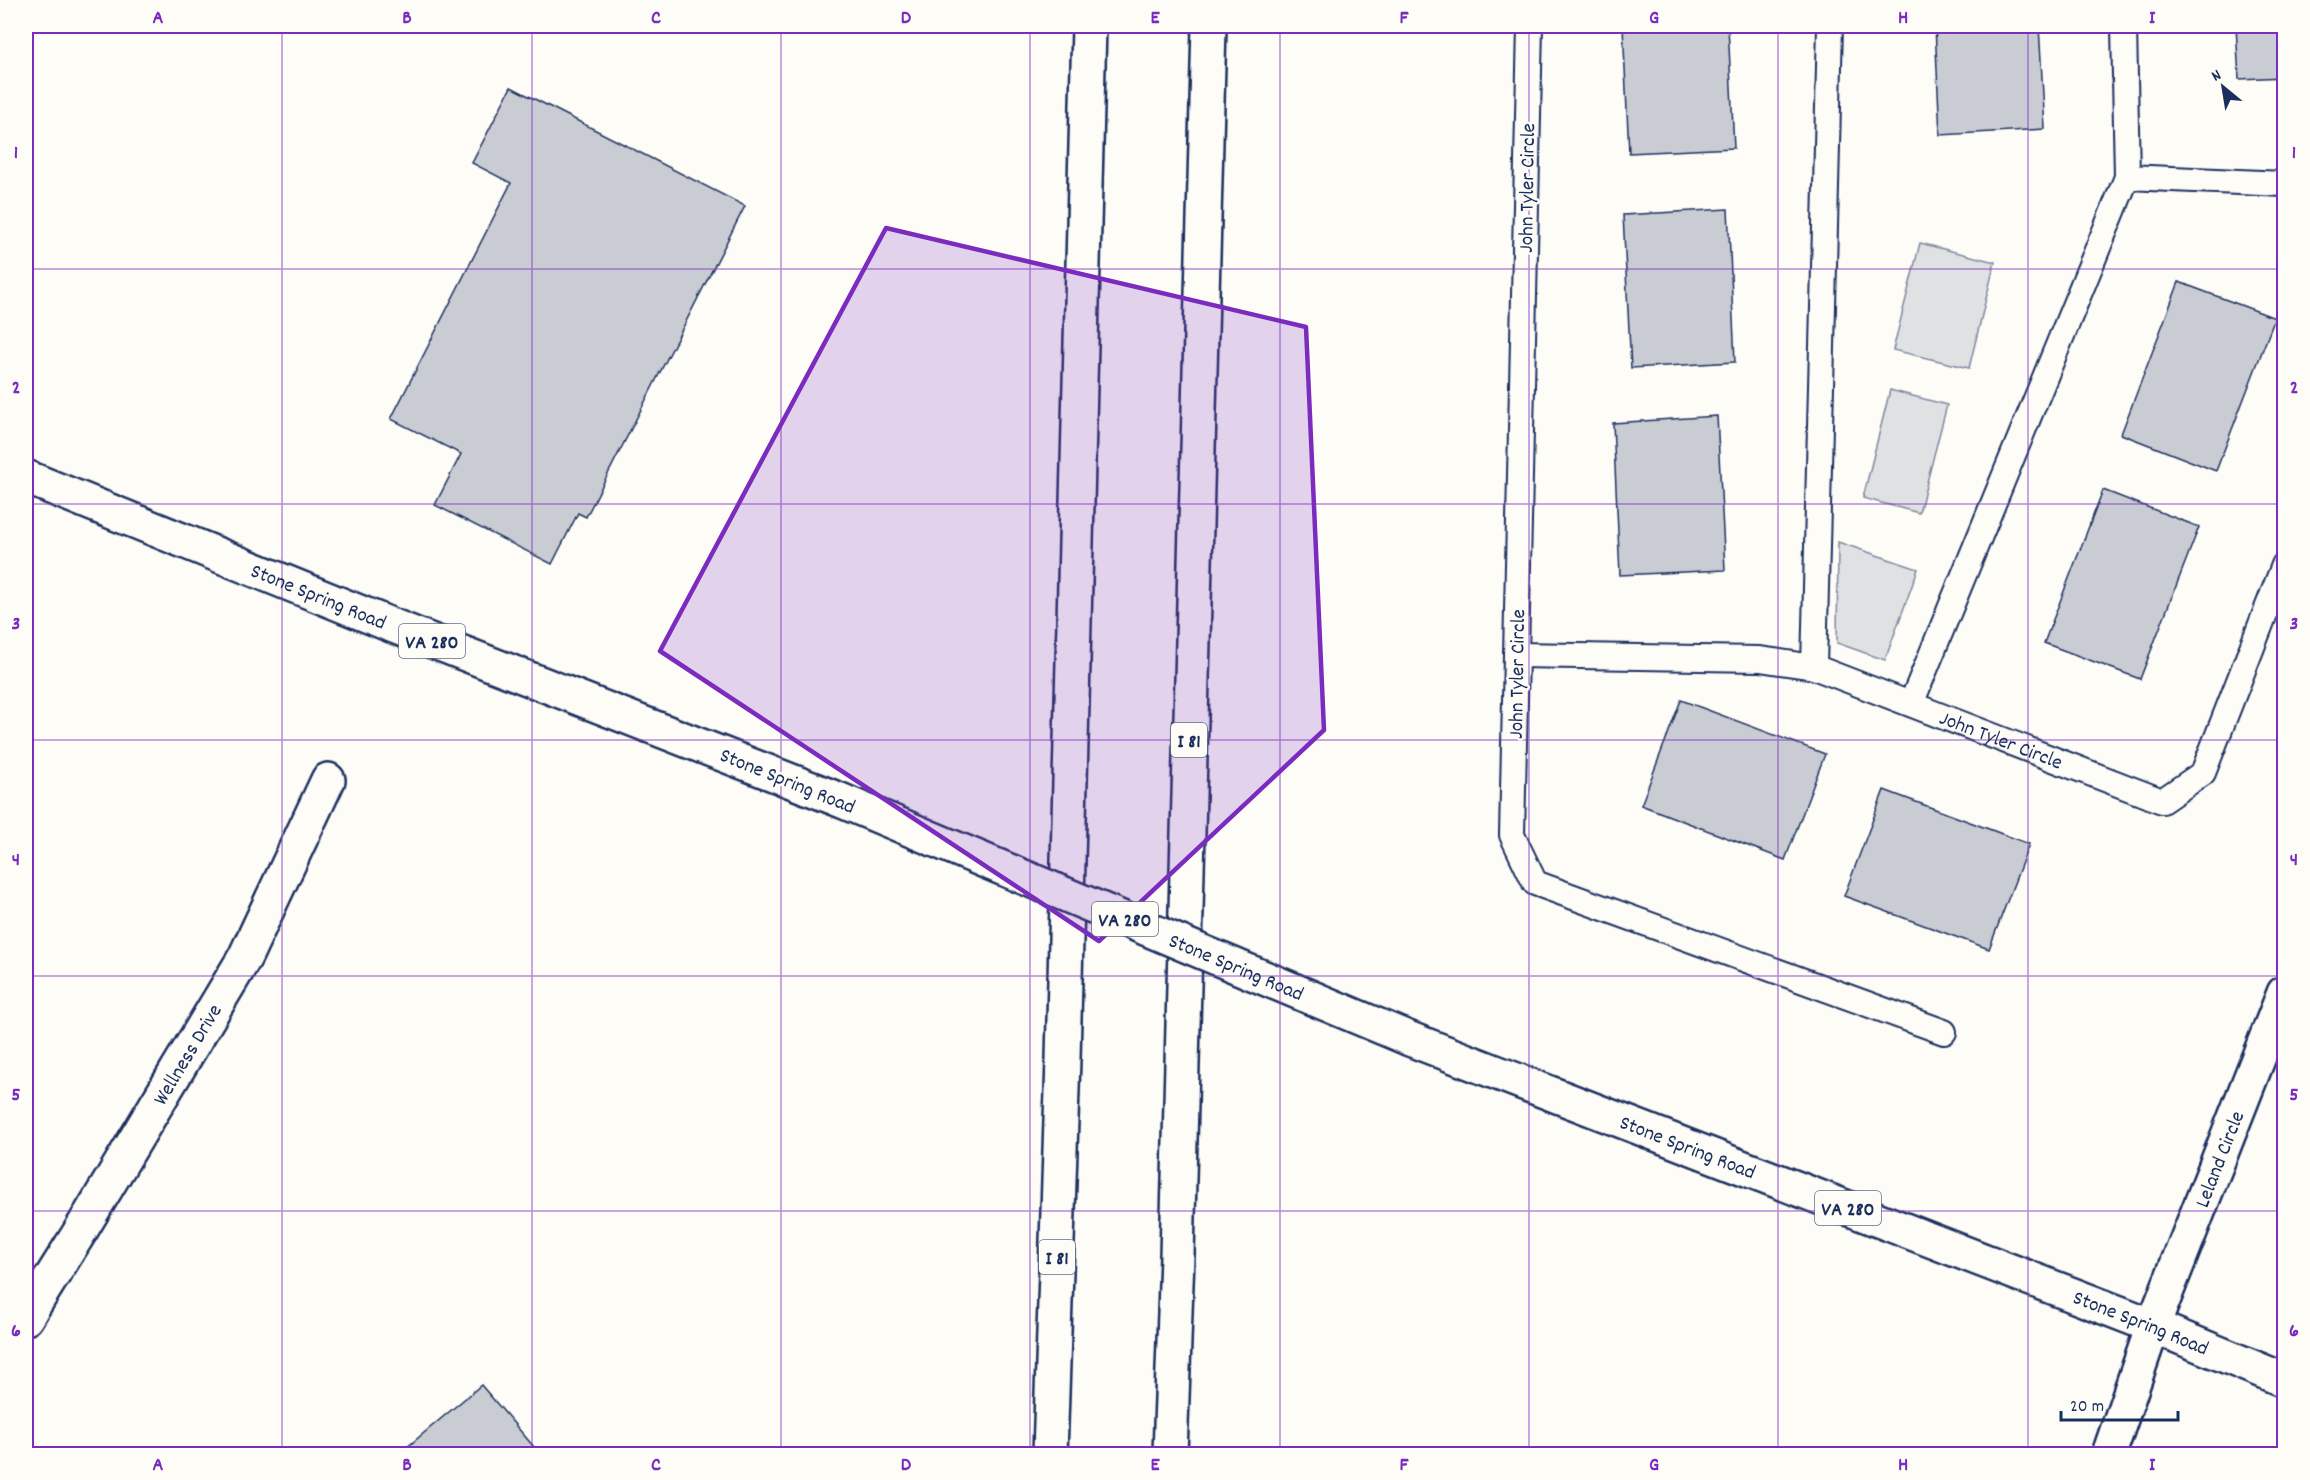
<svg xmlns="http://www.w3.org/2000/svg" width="2310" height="1480" viewBox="0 0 2310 1480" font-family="Dekko,sans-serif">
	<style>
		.green { fill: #e0e1e3; stroke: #7e88a0; stroke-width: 1.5 }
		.building { fill: #c9ccd3; stroke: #1b2f5e; stroke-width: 1.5 }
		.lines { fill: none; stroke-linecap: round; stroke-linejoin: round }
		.service-casing { stroke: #1b2f5e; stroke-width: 28 }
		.minor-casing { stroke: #1b2f5e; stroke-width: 38 }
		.primary-casing { stroke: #1b2f5e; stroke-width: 38 }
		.motorway-casing { stroke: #1b2f5e; stroke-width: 38 }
		.service { stroke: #fdfcf7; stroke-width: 24 }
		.minor { stroke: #fdfcf7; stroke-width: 33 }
		.primary { stroke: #fdfcf7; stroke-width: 33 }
		.motorway { stroke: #fdfcf7; stroke-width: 33 }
		.primary-bridge-casing { stroke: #1b2f5e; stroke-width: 38; stroke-linecap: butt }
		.primary-bridge { stroke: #fdfcf7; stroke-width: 33 }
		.marked { fill: #7b2cbf; fill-opacity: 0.2; stroke: #7b2cbf; stroke-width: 4.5; stroke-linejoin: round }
		.grid { fill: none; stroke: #7b2cbf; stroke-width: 1.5; stroke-opacity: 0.55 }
		.labels { text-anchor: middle; stroke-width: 5; stroke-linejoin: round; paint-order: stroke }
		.shield { fill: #fdfcf7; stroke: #5f6c8c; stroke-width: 1.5 }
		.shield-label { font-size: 20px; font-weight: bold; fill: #1b2f5e }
		.street-label { font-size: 21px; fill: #1b2f5e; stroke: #fdfcf7 }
		.neatline { fill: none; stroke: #7b2cbf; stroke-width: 2 }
		.grid-label { font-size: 20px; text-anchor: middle; font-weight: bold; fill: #7b2cbf }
	</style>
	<rect width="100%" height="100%" fill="#fdfcf7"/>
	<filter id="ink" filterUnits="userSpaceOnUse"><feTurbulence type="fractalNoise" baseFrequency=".0167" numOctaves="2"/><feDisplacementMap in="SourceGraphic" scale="12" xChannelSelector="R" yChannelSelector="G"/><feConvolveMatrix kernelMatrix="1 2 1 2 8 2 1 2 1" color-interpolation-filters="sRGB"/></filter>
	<g filter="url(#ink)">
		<g class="green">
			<polygon points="1920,243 1995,262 1969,368 1893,350"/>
			<polygon points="1890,390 1947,405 1919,513 1863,498"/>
			<polygon points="1838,542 1918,569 1885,660 1837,643"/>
		</g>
		<g class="building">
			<polygon points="1623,26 1728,26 1734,148 1629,153"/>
			<polygon points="1935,26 2039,26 2045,129 1940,135"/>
			<polygon points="2236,26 2284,26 2284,77 2239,79"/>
			<polygon points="511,87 745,206 586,517 578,513 552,564 435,505 461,454 391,419 511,183 472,163"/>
			<polygon points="1728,209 1735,362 1631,368 1623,215"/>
			<polygon points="2179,282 2275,318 2216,471 2121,434"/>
			<polygon points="1717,416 1725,570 1620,575 1613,423"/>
			<polygon points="2103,490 2199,527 2140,679 2044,643"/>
			<polygon points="1681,700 1825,754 1785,860 1641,805"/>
			<polygon points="1884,790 2029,844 1989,949 1844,896"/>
			<polygon points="481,1385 540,1454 399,1454"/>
		</g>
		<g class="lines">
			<defs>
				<g id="service">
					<polyline points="1530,26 1512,835 1535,883 1944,1032"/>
					<path id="s1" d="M1830,26L1814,667L2162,801L2203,773L2284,565"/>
					<polyline points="2127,177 2284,184"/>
					<polyline points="1516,655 1760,659 1814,667"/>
					<polyline points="1911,704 2127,177 2124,26"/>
				</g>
				<g id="minor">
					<path id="s2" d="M26,1318L81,1230L245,957L328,780"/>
					<path id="s3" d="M2109,1454L2153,1326L2284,993"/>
				</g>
				<g id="primary">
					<path id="s4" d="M26,477L391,625L840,800"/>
					<path id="s5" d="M1410,1039L2153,1326L2284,1380"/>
				</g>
				<g id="motorway">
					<polyline points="1050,1454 1063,1059 1089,26"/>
					<polyline points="1170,1454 1177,1256 1209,26"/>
				</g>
			</defs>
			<use href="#service" class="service-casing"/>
			<use href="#minor" class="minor-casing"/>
			<use href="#primary" class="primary-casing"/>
			<use href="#motorway" class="motorway-casing"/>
			<use href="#service" class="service"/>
			<use href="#minor" class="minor"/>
			<use href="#primary" class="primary"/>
			<use href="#motorway" class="motorway"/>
			<defs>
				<g id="primary-bridge">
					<path id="s6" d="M840,800L1410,1039"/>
				</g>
			</defs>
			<use href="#primary-bridge" class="primary-bridge-casing"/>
			<use href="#primary-bridge" class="primary-bridge"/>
		</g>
	</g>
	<path class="marked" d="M886,228L1306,327L1324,730L1099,941L660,651Z"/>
	<path class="grid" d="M282,26V1454M532,26V1454M781,26V1454M1030,26V1454M1280,26V1454M1529,26V1454M1778,26V1454M2028,26V1454M26,269H2284M26,504H2284M26,740H2284M26,976H2284M26,1211H2284"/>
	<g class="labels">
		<g class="shield">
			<rect x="399" y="624" width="66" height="34" rx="4.5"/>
			<rect x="1171" y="723" width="36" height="34" rx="4.5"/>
			<rect x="1092" y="902" width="66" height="34" rx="4.5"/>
			<rect x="1815" y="1191" width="66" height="34" rx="4.5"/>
			<rect x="1039" y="1240" width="36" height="34" rx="4.5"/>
		</g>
		<g class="shield-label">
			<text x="432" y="648">VA 280</text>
			<text x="1189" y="747">I 81</text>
			<text x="1125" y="926">VA 280</text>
			<text x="1848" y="1215">VA 280</text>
			<text x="1057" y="1264">I 81</text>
		</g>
		<g class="street-label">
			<text transform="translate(1526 188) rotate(-89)" y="7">John Tyler Circle</text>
			<text dy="7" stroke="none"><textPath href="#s4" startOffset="316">Stone Spring Road</textPath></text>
			<text transform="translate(1516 674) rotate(-89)" y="7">John Tyler Circle</text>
			<text dy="7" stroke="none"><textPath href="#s1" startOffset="842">John Tyler Circle</textPath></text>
			<text transform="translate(788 780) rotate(22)" y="7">Stone Spring Road</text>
			<text dy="7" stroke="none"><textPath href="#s6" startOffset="430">Stone Spring Road</textPath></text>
			<text dy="7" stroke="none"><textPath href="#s2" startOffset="309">Wellness Drive</textPath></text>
			<text dy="7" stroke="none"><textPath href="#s5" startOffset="298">Stone Spring Road</textPath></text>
			<text dy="7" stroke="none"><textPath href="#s3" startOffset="315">Leland Circle</textPath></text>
			<text dy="7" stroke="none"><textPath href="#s5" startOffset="784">Stone Spring Road</textPath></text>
		</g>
	</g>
	<rect width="2310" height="1480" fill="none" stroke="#fdfcf7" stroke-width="66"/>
	<g transform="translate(2223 87) rotate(330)" stroke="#fdfcf7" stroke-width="4.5" paint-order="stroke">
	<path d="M0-4.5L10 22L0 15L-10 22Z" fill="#1b2f5e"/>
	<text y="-9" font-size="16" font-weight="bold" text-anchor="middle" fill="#1b2f5e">N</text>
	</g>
	<path d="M2061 1411v9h117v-9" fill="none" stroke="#1b2f5e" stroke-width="3"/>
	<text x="2070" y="1411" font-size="18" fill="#1b2f5e" stroke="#fdfcf7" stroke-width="4.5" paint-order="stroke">20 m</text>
	<rect x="33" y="33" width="2244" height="1414" class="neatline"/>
	<g class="grid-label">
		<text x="158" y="23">A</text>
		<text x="407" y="23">B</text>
		<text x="656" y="23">C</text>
		<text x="906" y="23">D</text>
		<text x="1155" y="23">E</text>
		<text x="1404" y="23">F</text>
		<text x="1654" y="23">G</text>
		<text x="1903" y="23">H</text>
		<text x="2152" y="23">I</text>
		<text x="16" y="158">1</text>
		<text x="2294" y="158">1</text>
		<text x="16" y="393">2</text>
		<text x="2294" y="393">2</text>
		<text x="16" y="629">3</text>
		<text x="2294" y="629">3</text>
		<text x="16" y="865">4</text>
		<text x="2294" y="865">4</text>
		<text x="16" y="1100">5</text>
		<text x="2294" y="1100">5</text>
		<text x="16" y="1336">6</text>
		<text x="2294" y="1336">6</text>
		<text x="158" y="1470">A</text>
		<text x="407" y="1470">B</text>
		<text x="656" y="1470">C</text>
		<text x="906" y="1470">D</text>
		<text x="1155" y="1470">E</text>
		<text x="1404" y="1470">F</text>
		<text x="1654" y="1470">G</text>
		<text x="1903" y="1470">H</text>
		<text x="2152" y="1470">I</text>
	</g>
</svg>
